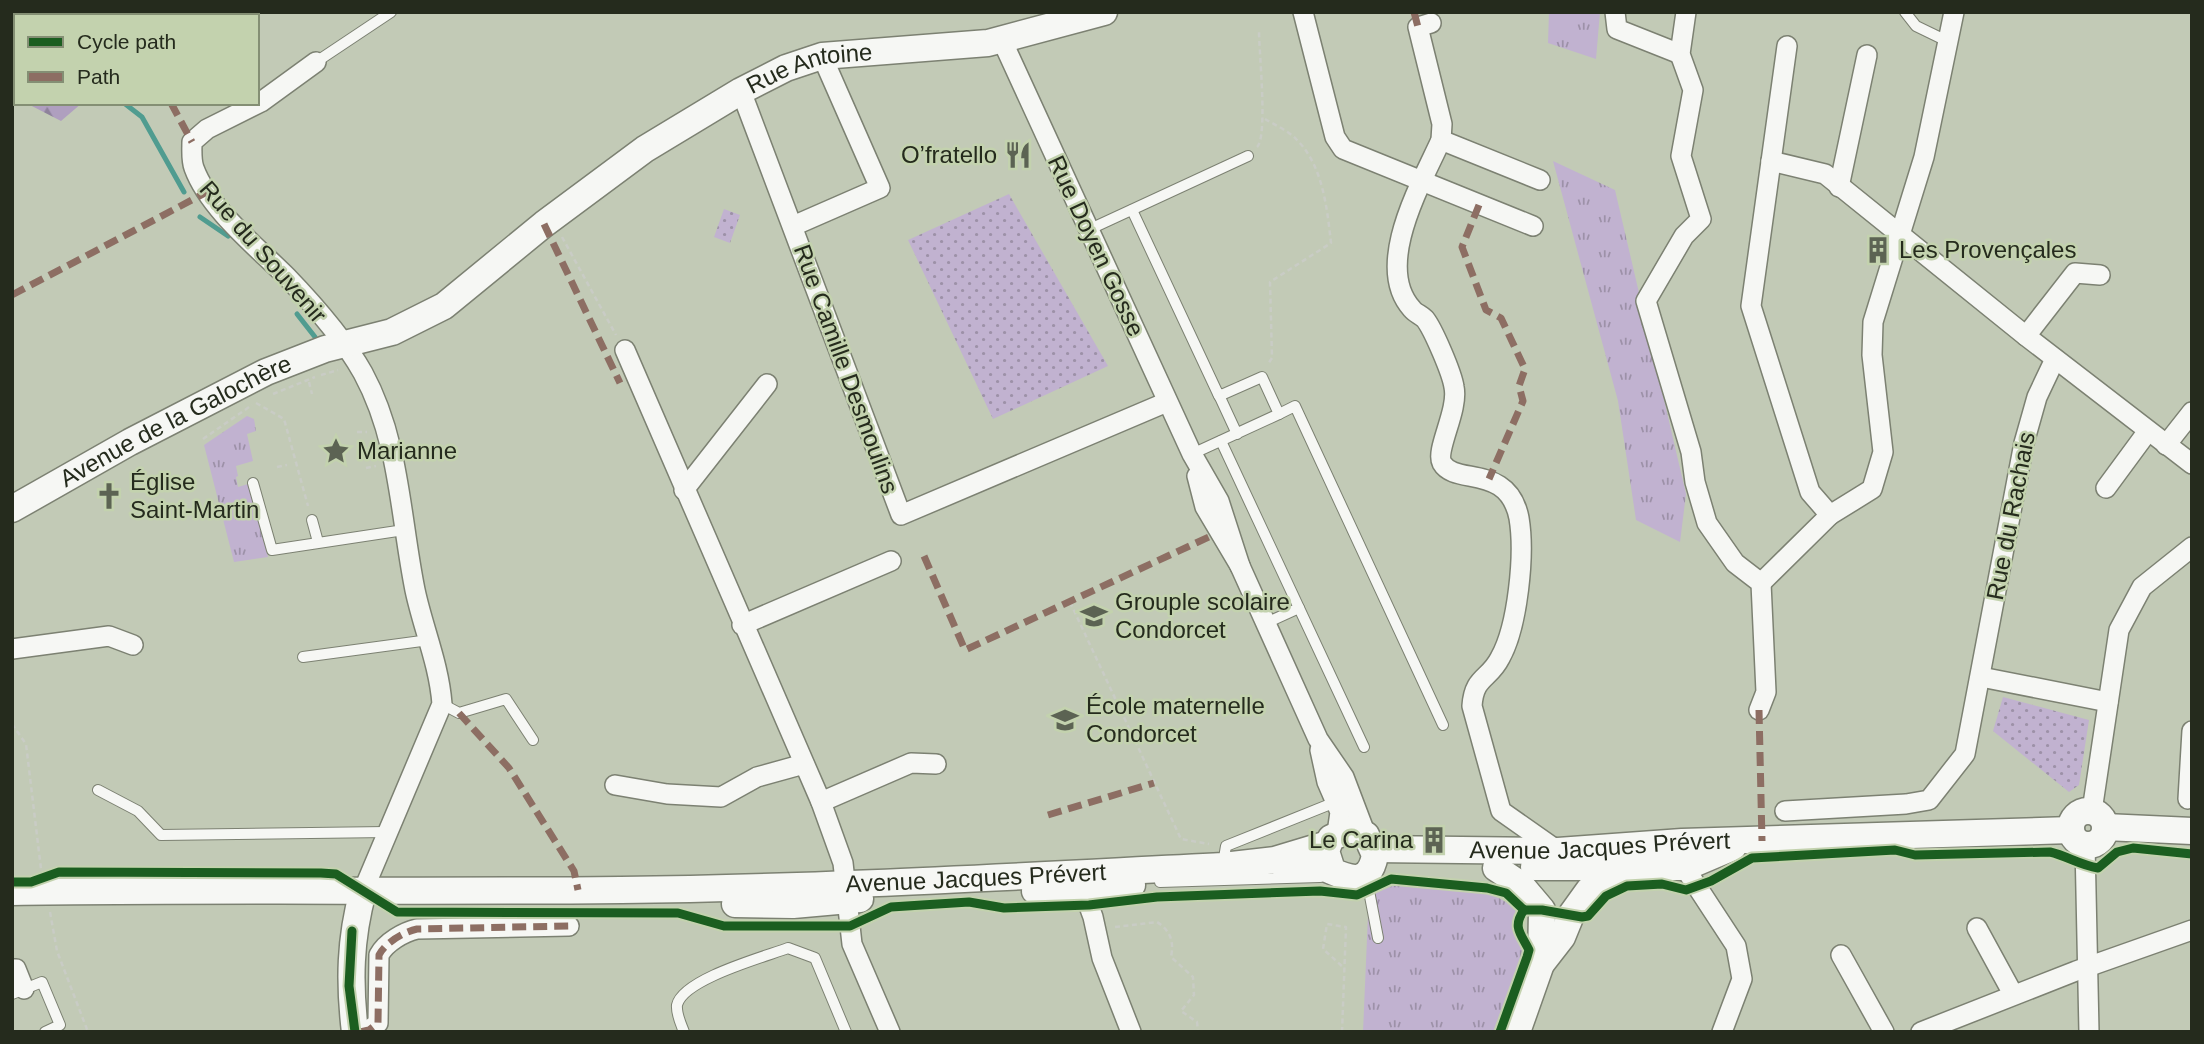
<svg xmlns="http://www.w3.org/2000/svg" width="2204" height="1044" viewBox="0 0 2204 1044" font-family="Helvetica,sans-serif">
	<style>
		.grass { fill: url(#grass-tufts) }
		.forest { fill: url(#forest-firs) }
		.park { fill: url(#park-dots) }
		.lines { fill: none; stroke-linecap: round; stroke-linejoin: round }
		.stream { stroke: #509c90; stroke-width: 5 }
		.lane-casing { stroke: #7c8172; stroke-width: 12 }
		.street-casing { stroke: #7c8172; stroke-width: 22 }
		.secondary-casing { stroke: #7c8172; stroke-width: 29 }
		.path { stroke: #c9ccc5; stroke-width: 2.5; stroke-dasharray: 5 3.5; stroke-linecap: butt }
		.lane { stroke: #f6f7f4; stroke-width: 10 }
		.street { stroke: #f6f7f4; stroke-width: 19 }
		.secondary { stroke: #f6f7f4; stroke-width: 26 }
		.quiet { stroke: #8d6e63; stroke-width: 7; stroke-dasharray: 14 7; stroke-linecap: butt }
		.cycleway-casing { stroke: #c3d2ae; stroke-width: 13 }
		.cycleway { stroke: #1b5e20; stroke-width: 9 }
		.labels { text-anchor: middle; stroke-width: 5; stroke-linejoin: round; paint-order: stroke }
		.street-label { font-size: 24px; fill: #252b1d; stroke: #c3d2ae }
		.poi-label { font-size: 24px; fill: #252b1d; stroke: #c3d2ae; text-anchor: start }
	</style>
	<defs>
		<pattern id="grass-tufts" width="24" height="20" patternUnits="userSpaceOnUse" patternTransform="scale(1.75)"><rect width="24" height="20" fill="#c1b2d0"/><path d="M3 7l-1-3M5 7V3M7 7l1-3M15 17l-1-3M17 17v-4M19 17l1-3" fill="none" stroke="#9d91a8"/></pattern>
		<pattern id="forest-firs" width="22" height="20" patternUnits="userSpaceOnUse" patternTransform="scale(1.75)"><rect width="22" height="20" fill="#af9fbf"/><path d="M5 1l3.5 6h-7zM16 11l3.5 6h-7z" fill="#8e829b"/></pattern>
		<pattern id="park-dots" width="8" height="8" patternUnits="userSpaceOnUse" patternTransform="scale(1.75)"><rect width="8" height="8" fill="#c1b2d0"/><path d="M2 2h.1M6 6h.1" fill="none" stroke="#9d91a8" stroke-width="1.8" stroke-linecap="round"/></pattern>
	</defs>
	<rect width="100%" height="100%" fill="#c2cab6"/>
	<g class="grass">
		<polygon points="1549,12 1600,12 1596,59 1548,43"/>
		<polygon points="1553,161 1615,190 1686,494 1680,542 1636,520 1618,401"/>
		<polygon points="247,416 254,419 256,431 247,434 253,461 236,466 238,476 236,477 238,487 248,484 268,557 234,562 204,445"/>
		<path d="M1399,885C1434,888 1493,883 1516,911C1506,930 1519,936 1523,953L1493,1032H1363L1369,891Z"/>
	</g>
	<g class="forest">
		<polygon points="12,12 187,12 183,16 16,16 16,98 12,97"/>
		<polygon points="26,103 82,103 61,121"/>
	</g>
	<g class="park">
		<polygon points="1009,194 1108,366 993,419 908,240"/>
		<polygon points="724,209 740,215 730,243 714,237"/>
		<polygon points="2003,697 2089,720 2079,785 2069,792 1993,731"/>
	</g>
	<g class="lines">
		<g class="stream">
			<polyline points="12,67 16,67"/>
			<polyline points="124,103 142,117 184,192"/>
			<polyline points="200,217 228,236"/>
			<polyline points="297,314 315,337"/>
		</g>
		<defs>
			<g id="lane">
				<polyline points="1905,12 1916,26 1949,42"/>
				<polyline points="316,62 391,12"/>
				<polyline points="1132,210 1219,396 1262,377 1279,414 1192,454"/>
				<polyline points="1088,230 1248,156"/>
				<polyline points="1218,393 1237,434"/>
				<polyline points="1279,414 1295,406 1443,725"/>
				<polyline points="1221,441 1364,747"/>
				<polyline points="253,483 272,550 404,530"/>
				<polyline points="312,520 318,542"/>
				<polyline points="1266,623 1299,608"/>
				<polyline points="303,657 429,640"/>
				<polyline points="442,704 459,713 506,699 533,740"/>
				<polyline points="98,790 138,811 161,835 387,832"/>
				<polyline points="1223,864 1226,846 1338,801"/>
				<polyline points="1360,877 1369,891 1378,938"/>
				<polyline points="1160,882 1320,877"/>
				<polyline points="12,994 42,982 60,1025 45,1032"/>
				<path d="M684,1032C681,1024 676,1014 677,1005C683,979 764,957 788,948L815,958L846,1032"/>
			</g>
			<g id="street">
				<polyline points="1303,12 1335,137 1343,149 1533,226"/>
				<polyline points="1615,12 1617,29 1680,54"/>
				<polyline points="1686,12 1680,54 1693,90 1681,156 1701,219 1684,236 1646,301 1691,452 1695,482 1707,523 1735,563 1761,583 1766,692 1759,710"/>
				<path d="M1431,23L1418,27L1442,124L1441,140C1421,184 1373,266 1412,309C1415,313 1421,315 1425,319C1433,329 1452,373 1454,387C1459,410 1435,450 1442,463C1455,486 1508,463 1519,518C1525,554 1518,626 1500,658C1489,680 1474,676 1472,706L1501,811L1558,851"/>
				<polyline points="1001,38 1192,454 1219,501 1240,566"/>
				<polyline points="1787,46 1751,306 1810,492 1830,515 1872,489 1883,452 1872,355 1873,322 1924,157 1954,12"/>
				<path d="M316,62L261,102L207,129L192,142C192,150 191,160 194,168C209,209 257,247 287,277C314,305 344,339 363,373C400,441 400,516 415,590C423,628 439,664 442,704L363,891"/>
				<polyline points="741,91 901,515 1167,402"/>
				<polyline points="1441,140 1540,180"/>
				<polyline points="1771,161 1825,174 2026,336 2192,464"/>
				<polyline points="1839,187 1867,55"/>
				<polyline points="793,226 880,188 822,56"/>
				<polyline points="2026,336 2075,273 2100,275"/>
				<polyline points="625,350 821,802 843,863 852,944 890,1032"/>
				<polyline points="2166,445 2192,412"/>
				<polyline points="1197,476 1205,507 1240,566 1318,739 1344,777 1366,835"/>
				<polyline points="2106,488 2148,431"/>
				<polyline points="684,490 767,384"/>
				<polyline points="1761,583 1830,515"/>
				<polyline points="742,625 891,561"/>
				<polyline points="12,649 109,636 133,645"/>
				<polyline points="1981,677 2108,702"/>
				<polyline points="1320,750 1327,782 1340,812 1337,833"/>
				<polyline points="615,785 667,794 721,797 757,777 804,764"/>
				<polyline points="2188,799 2192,731"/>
				<polyline points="821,802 911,763 936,764"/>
				<polyline points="1785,811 1906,804 1929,800 1965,754 2024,443 2037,397 2055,359"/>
				<polyline points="2092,811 2119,630 2142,587 2192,547"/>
				<polyline points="2085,845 2089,1032"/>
				<polyline points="1679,859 1736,946 1742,979 1722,1032"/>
				<polyline points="1081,884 1093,917 1102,958 1131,1032"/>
				<polyline points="1977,928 2013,994"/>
				<polyline points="1841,955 1884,1032"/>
				<polyline points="12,969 16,969 24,989"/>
				<path d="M360,1032L369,1030L378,1023L379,955C386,942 404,932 417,929L569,926"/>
				<polyline points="1921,1032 2076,971 2192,930"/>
			</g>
			<g id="secondary">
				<path id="s1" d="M12,509L130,442L266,372L325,349L392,332L444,306L544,224L645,149L741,91L786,68L822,56L988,43L1104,12"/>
				<circle cx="2088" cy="828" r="17"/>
				<polyline points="2105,827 2192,831"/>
				<path id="s2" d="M1374,849L1558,851L1682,842L2071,830"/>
				<polyline points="1534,867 1686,867 1733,847"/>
				<path d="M1285,868C1294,866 1303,862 1312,864C1334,868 1367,898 1375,855L1366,835L1351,829L1331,838L1326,851L1332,870"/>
				<polyline points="1496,868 1520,884 1542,910 1541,964"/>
				<polyline points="1035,891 1084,894 1132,885"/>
				<path id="s3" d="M12,892C215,889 418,892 621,890C822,888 1022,876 1223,866L1275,860L1328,844"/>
				<polyline points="735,904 793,905 860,899"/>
				<path d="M355,1032C349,982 350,939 363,891"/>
				<polyline points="1517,1032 1541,964 1562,937 1571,915 1589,890 1622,868"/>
			</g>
		</defs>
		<use href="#lane" class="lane-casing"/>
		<use href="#street" class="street-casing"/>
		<use href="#secondary" class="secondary-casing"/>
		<g class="path">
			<path d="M1265,119C1275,125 1289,131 1297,140C1323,166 1327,208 1331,243L1270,282L1272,358L1268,364"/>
			<path d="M1257,147C1268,137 1259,52 1259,31"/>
			<polyline points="562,237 616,335"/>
			<polyline points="321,375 338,370"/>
			<polyline points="309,382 312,394"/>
			<polyline points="273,394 315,377"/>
			<polyline points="256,403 284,419 308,506"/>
			<polyline points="357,432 367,432"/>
			<polyline points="203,439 252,405"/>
			<polyline points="277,467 287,465"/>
			<polyline points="366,468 376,466"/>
			<polyline points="1070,602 1181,839 1209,844"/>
			<polyline points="12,724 26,744 41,869"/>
			<polyline points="50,912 57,951 88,1032"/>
			<path d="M1115,927L1157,922C1171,931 1174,942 1171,957L1193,977L1194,995L1181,1011L1197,1022L1198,1032"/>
			<polyline points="1342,1032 1346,927 1327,924 1323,949 1343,967"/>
		</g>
		<use href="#lane" class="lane"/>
		<use href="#street" class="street"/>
		<use href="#secondary" class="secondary"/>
		<g class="quiet">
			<polyline points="46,12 54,16"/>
			<polyline points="1414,12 1418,27"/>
			<polyline points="171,103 192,142"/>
			<polyline points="1479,205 1462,247 1486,310 1501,318 1525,369 1519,386 1523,401 1489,479"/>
			<polyline points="544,224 620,383"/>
			<polyline points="12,295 207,192"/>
			<polyline points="924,556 965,650 1211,536"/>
			<polyline points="1759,710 1762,841"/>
			<polyline points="459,713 509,768 574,871 578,890"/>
			<polyline points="1048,815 1154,783"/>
			<path d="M360,1032L369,1030L378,1023L379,955C386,942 404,932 417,929L569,926"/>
		</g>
		<defs>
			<g id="cycleway">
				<polyline points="12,882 31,882 59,872 321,873 336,874 397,912 678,913 724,926 850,926 891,907 969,902 1004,908 1089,905 1157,897 1320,891 1357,895 1391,879 1487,888 1506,893 1524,910"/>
				<path d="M1524,910H1542L1582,917L1588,916L1606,896L1627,886L1662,884L1686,890L1711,881L1752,858L1895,850L1915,855L2050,852C2067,856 2080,865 2098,868L2117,852L2133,848L2192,854"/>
				<polyline points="352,931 349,986 355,1032"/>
				<path d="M1500,1032L1527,957L1529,950C1521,934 1512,927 1524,910"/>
			</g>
		</defs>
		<use href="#cycleway" class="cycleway-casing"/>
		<use href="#cycleway" class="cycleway"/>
	</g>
	<defs>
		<symbol id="restaurant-bare" viewBox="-9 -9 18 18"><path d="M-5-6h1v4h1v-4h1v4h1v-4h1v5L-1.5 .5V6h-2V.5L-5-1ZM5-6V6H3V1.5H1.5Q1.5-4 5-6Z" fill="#5c6353" stroke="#c3d2ae" stroke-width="2.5" paint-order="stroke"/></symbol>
		<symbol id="building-bare" viewBox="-9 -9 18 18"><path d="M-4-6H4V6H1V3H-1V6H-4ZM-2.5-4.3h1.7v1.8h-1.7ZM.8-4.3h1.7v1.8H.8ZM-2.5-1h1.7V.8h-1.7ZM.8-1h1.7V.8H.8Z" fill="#5c6353" stroke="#c3d2ae" stroke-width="2.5" paint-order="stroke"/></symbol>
		<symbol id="sight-bare" viewBox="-9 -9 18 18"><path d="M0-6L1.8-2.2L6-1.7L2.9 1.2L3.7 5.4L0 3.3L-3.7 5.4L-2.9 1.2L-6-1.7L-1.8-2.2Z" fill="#5c6353" stroke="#c3d2ae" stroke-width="2.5" paint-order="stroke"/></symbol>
		<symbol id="church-bare" viewBox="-9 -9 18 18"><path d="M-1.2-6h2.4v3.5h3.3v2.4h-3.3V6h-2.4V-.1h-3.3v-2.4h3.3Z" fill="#5c6353" stroke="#c3d2ae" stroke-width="2.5" paint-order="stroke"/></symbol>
		<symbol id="school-bare" viewBox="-9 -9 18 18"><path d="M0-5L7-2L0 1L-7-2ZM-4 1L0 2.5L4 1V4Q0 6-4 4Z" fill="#5c6353" stroke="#c3d2ae" stroke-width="2.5" paint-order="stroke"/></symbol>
	</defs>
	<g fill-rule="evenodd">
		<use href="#restaurant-bare" x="999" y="136" width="38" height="38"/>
		<use href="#building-bare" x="1859" y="231" width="38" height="38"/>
		<use href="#sight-bare" x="317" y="432" width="38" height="38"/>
		<use href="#church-bare" x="90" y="477" width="38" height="38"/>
		<use href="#school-bare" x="1075" y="597" width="38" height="38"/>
		<use href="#school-bare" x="1046" y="701" width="38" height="38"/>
		<use href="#building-bare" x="1415" y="821" width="38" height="38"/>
	</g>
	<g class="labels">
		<g class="street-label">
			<text dy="8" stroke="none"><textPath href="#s1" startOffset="920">Rue Antoine</textPath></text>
			<text transform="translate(1096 246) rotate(65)" y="8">Rue Doyen Gosse</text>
			<text transform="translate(263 252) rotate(49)" y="8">Rue du Souvenir</text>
			<text transform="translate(846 369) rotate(70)" y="8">Rue Camille Desmoulins</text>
			<text dy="8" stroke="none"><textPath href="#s1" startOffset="186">Avenue de la Galochère</textPath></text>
			<text transform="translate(2011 516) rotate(-79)" y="8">Rue du Rachais</text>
			<text dy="8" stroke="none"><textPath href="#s2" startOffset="226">Avenue Jacques Prévert</textPath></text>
			<text dy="8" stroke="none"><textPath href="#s3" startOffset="964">Avenue Jacques Prévert</textPath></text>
		</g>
		<g class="poi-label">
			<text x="997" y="163" text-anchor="end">O’fratello</text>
			<text x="1899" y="258">Les Provençales</text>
			<text x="357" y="459">Marianne</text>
			<text x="130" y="490">Église<tspan x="130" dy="28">Saint-Martin</tspan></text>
			<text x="1115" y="610">Grouple scolaire<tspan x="1115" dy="28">Condorcet</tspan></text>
			<text x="1086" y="714">École maternelle<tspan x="1086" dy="28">Condorcet</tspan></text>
			<text x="1413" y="848" text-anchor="end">Le Carina</text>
		</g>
	</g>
	<rect width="2204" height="1044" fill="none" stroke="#252b1d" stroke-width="28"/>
	<rect x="14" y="14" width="245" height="91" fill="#c3d2ae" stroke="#848f74" stroke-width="2"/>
	<rect x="28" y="37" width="35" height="10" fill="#1b5e20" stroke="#848f74" stroke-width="2"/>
	<text x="77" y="49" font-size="21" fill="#252b1d">Cycle path</text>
	<rect x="28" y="72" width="35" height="10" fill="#8d6e63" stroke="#848f74" stroke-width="2"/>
	<text x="77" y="84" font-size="21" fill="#252b1d">Path</text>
</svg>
